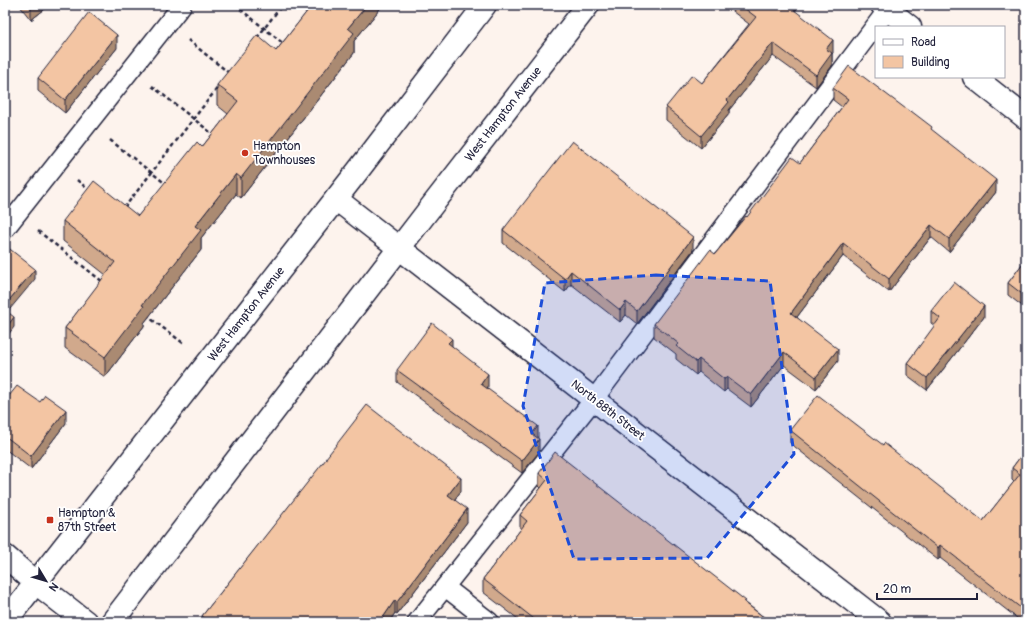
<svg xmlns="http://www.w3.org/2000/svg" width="1031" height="627" viewBox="0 0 1031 627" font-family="Pangolin,sans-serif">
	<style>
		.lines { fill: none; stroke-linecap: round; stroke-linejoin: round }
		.lane-casing { stroke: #22223b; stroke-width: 21 }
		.street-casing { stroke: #22223b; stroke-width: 25 }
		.secondary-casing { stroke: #22223b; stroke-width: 25 }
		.path { stroke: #22223b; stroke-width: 2.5; stroke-dasharray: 4 3; stroke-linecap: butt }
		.lane { stroke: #fff; stroke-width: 18 }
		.street { stroke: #fff; stroke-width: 22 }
		.secondary { stroke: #fff; stroke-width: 22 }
		.wall { fill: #d1a98c; stroke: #22223b }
		.shaded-wall { fill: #aa8a72; stroke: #22223b }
		.building { fill: #f3c5a3; stroke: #22223b }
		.marked { fill: #1d4ed8; fill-opacity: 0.2; stroke: #1d4ed8; stroke-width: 3; stroke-dasharray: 8 5; stroke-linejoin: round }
		.poi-dot { fill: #c8321e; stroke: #fff; stroke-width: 1.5 }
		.labels { text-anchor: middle; stroke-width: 3.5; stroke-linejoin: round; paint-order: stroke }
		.street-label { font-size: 12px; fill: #22223b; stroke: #fff }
		.poi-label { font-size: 12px; fill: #22223b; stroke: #fff; text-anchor: start }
	</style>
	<rect width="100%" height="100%" fill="#fdf3ed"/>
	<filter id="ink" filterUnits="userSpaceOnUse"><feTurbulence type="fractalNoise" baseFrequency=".025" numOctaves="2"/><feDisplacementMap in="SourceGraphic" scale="8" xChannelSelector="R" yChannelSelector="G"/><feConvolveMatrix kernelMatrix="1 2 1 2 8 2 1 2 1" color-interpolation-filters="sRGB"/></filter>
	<g filter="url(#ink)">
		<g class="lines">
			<defs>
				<g id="lane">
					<polyline points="5,229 182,5"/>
					<polyline points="445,587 490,622"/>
					<polyline points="417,622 594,399 891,5"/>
				</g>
				<g id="street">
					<polyline points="882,5 910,27"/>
					<polyline points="974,77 1026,118"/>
					<polyline points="336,199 880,622"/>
					<polyline points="5,556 36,583 86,622"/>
				</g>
				<g id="secondary">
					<polyline points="5,622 360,168 485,5"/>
					<polyline points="112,622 427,212 588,5"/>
				</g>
			</defs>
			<use href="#lane" class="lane-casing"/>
			<use href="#street" class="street-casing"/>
			<use href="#secondary" class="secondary-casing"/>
			<g class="path">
				<polyline points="235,5 284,44"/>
				<polyline points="257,38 282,5"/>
				<polyline points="188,40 229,73"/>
				<polyline points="152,86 214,135"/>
				<polyline points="110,140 166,184"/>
				<polyline points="77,180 90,191"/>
				<polyline points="124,208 219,86"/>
				<polyline points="38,231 103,282"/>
				<polyline points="146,315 183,343"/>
			</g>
			<use href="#lane" class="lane"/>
			<use href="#street" class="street"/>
			<use href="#secondary" class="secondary"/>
		</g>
		<g class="wall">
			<polygon points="19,5 50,5 31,20"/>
			<polygon points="306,5 383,5 354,41 354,53 241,198 236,194 201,238 201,250 144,323 144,326 105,377 65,348 65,328 106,275 63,241 63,221 138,216 202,147 228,114 217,105 217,85 276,51 306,13"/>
			<polygon points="724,5 800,5 795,11 833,53 832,54 832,66 816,87 773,56 729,110 729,114 701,148 666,120 666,107 702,83 749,24"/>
			<polygon points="117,48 65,113 38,91 38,78"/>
			<polygon points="833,88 932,131 996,192 949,252 931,237 889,292 843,256 797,317 838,361 816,389 784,365 751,407 727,389 724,392 699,372 696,375 676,359 676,354 654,337 654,324 747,217 800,163 842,107 833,100"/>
			<polygon points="503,230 693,250 637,324 626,315 620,322 571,284 565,292 503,243"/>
			<polygon points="1026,259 1026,309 1008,295 1008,283"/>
			<polygon points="931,311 984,317 927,390 907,375 907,363 935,326 931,323"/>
			<polygon points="452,346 488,387 487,389 538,439 539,452 522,473 397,382 397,370"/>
			<polygon points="5,401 66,423 31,469 5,449"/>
			<polygon points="790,430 883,445 983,521 1014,482 1012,480 1012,468 1026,449 1026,622 1022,622 940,558 938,560 790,443"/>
			<polygon points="326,458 461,491 454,500 467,522 397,614 395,613 389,622 202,622 202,616 326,460"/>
			<polygon points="539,473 746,603 770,622 522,622 483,592 483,579 521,529 520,528 520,515 541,488 539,486"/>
		</g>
		<g class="shaded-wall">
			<polygon points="34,5 50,5 31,20 31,7"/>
			<polygon points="367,5 383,5 354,41 354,53 241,198 241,178 348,28"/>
			<polygon points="790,5 800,5 789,19 789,6"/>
			<polygon points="117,35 117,48 65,113 65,100"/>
			<polygon points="833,40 833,53 832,54 832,66 816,87 816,75 826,49"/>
			<polygon points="773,43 773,56 729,110 729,114 701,148 701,136 727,100"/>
			<polygon points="236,174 236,194 201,238 201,250 144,323 144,326 105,377 105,357 142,305 195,226"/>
			<polygon points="996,180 996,192 949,252 949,239"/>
			<polygon points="931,225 931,237 889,292 889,279"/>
			<polygon points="693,237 693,250 637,324 637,311"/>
			<polygon points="843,243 843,256 791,325 791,313"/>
			<polygon points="35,269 35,279 5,315 5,305"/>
			<polygon points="571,271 571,284 565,292 565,279"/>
			<polygon points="626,302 626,315 620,322 620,310"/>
			<polygon points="984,306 984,317 927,390 927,378"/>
			<polygon points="14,317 14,327 5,339 5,329"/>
			<polygon points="452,339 452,352 448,343"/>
			<polygon points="838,349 838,361 816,389 816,377"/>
			<polygon points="784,352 784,365 751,407 751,395"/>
			<polygon points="699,359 699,372 696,375 696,362"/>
			<polygon points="488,374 488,387 481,397 481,384"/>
			<polygon points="727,377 727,389 724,392 724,379"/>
			<polygon points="66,410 66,423 31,469 31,456"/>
			<polygon points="538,426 538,439 532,434"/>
			<polygon points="539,439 539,452 522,473 522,461"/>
			<polygon points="461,478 461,491 448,508 448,495"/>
			<polygon points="467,509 467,522 397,614 397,602"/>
			<polygon points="940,545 940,558 938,560 938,548"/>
			<polygon points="395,600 395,613 389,622 380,622"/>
		</g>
		<g class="building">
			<polygon points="29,5 34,5 31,7"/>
			<polygon points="312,5 367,5 348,28 354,33 241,178 236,174 195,226 201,230 142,305 144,306 105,357 65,328 115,262 63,221 94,181 138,216 197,142 202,147 238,101 217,85 257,35 276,51"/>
			<polygon points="740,5 790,5 789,6 833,40 826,49 832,53 816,75 773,43 727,100 729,102 701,136 666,107 692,75 702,83 756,17"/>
			<polygon points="89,12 117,35 65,100 38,78"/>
			<polygon points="849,66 910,112 911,111 932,127 931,129 996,180 949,239 931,225 889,279 843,243 791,313 838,349 816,377 784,352 751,395 727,377 724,379 699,359 696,362 676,346 679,344 654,324 710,250 715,254 746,216 747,217 792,157 800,163 848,99 833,88"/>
			<polygon points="572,141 693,237 637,311 626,302 620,310 571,271 565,279 503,230"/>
			<polygon points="6,246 35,269 5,305 5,247"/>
			<polygon points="1026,259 1026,297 1008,283"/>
			<polygon points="954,282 984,306 927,378 907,363 940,318 931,311"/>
			<polygon points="5,310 14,317 5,329"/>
			<polygon points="432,323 452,339 448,343 488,374 481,384 538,426 532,434 539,439 522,461 397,370"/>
			<polygon points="17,386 40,402 45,395 66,410 31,456 5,436 5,401"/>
			<polygon points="818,395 883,445 884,443 983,521 1020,474 1012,468 1026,449 1026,612 940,545 938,548 790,430"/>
			<polygon points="367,405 461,478 448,495 467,509 397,602 395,600 380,622 210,622 202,616 326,459 326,458"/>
			<polygon points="555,452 746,601 744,602 770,622 538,622 483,579 527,521 520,515 547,480 539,473"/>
		</g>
	</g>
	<path class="marked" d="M656,275L770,281L794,454L707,558L574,559L523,406L545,283Z"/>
	<g class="poi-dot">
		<circle cx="245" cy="153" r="4"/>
		<rect x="46" y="516" width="8" height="8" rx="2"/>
	</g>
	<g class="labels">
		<g class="street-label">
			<text transform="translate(503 114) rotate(-52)" y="4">West Hampton Avenue</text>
			<text transform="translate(246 314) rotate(-52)" y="4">West Hampton Avenue</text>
			<text transform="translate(608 410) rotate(38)" y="4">North 88th Street</text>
		</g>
		<g class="poi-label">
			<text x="253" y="150">Hampton<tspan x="253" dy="14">Townhouses</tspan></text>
			<text x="58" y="517">Hampton &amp;<tspan x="58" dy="14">87th Street</tspan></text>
		</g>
	</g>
	<rect width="1031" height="627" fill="none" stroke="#fff" stroke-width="20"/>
	<rect x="10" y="10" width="1011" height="607" fill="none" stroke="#22223b" stroke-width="1.5" filter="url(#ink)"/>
	<rect x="875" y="26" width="130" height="52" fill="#ffffff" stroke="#a7a7b1"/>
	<rect x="883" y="39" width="20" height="6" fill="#ffffff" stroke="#a7a7b1"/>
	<text x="911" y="46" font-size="12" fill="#22223b">Road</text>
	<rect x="883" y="56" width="20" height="12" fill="#f3c5a3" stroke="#a7a7b1"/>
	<text x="911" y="66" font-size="12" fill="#22223b">Building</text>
	<g transform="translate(46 581) rotate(128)" stroke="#ffffff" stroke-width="3" paint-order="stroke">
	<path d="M0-3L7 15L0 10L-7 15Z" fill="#22223b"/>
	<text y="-6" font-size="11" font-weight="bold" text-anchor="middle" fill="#22223b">N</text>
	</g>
	<path d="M877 593v6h100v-6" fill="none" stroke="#22223b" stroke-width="2"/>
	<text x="883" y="593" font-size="12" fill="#22223b" stroke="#ffffff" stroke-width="3" paint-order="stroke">20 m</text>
</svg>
